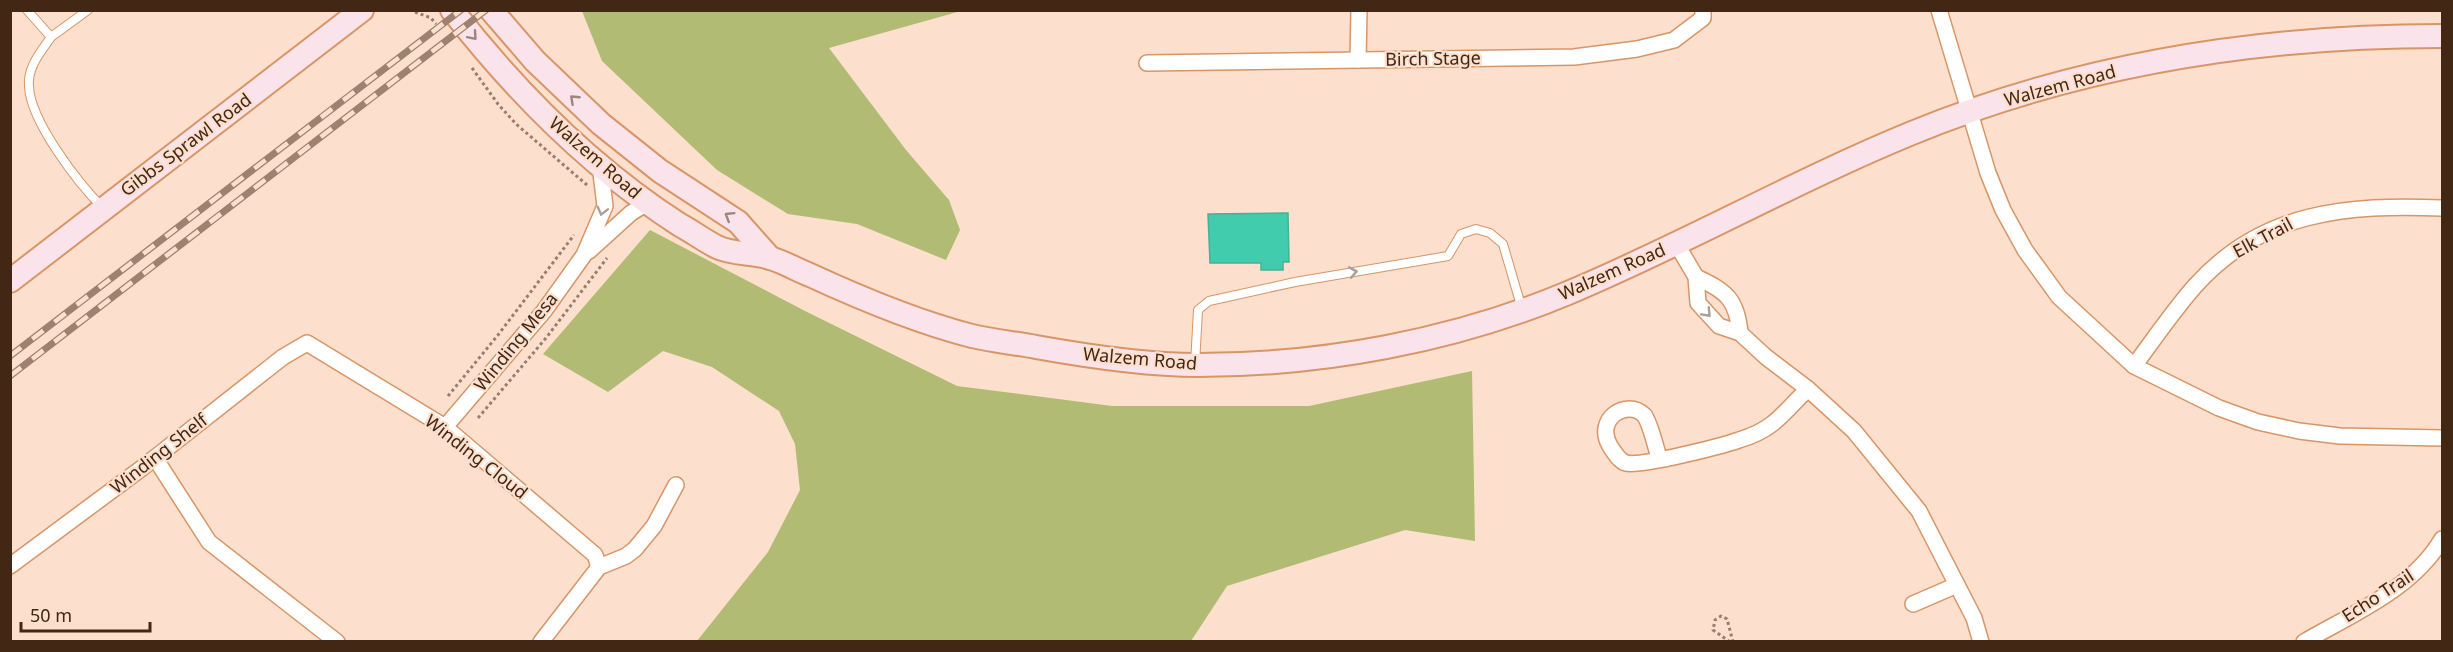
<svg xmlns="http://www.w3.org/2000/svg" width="2453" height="652" viewBox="0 0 2453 652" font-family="'Noto Sans',sans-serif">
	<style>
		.green { fill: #b1bb74 }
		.building { fill: #41ccae; stroke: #48af98; stroke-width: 1.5 }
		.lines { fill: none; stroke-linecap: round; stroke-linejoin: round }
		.service-casing { stroke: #d89566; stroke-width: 10 }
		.minor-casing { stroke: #d89566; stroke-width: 18 }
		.secondary-casing { stroke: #d89566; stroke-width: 26 }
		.path { stroke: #9a7e6b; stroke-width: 3; stroke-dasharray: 3 3; stroke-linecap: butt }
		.service { stroke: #fff; stroke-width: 8 }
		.minor { stroke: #fff; stroke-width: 15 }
		.secondary { stroke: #fbe3ec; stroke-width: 22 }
		.rail-casing { stroke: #9e826f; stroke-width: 7 }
		.rail { stroke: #fcdfcc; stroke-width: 4.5; stroke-dasharray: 14; stroke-linecap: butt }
		.oneway { stroke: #9e8580 }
		.oneway2 { stroke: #aa9e95 }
		.labels { text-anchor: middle; stroke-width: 4.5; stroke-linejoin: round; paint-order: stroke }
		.street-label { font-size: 18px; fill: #422714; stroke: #fcdfcc }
	</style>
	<rect width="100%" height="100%" fill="#fcdfcc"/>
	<g class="green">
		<polygon points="582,11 961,11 829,48 906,150 949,200 960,230 946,260 857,224 788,214 717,170 602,61"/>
		<polygon points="650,230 805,311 957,386 1112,406 1309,406 1472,371 1475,541 1405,530 1227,586 1191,641 697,641 768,552 800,490 795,444 779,411 712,367 663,351 608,392 543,354"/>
	</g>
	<polygon class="building" points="1288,213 1289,262 1283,262 1283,270 1261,270 1261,263 1210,263 1208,214"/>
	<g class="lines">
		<defs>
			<g id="service">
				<polyline points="27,10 51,37 88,10"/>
				<path d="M51,37C41,52 27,67 29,87C31,122 78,183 103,208"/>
				<polyline points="1195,364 1198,310 1209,301 1295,282 1448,256 1461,234 1476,229 1490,233 1503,244 1522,309"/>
			</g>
			<g id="minor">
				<polyline points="1939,10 1988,173 2003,210 2025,250 2059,297 2134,366 2219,408 2258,422 2299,431 2340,436 2442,438"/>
				<polyline points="1358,60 1359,10"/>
				<polyline points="1147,63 1574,57 1637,49 1674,40 1703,18 1703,10"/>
				<polyline points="1676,243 1696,277 1698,303 1719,326 1740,333 1766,357 1808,389 1854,431 1919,511 1974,618 1981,642"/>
				<polyline points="589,251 631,213 647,203"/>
				<path d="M1696,277C1726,291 1737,299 1740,333"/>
				<path d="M2134,366C2154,339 2173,311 2195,286C2262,211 2348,204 2442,208"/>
				<polyline points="445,427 544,311 584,255 605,206 600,165"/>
				<polyline points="155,458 209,542 337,642"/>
				<path d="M1659,458C1656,448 1650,422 1644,415C1627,398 1594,419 1610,446C1614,452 1619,461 1626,463C1640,467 1722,446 1739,440C1749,437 1763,431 1772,424C1785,414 1796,400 1808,389"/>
				<polyline points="10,566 142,468 283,357 307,343 445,427 595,555 599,567"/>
				<polyline points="1913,604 1957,585"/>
				<polyline points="541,642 599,567 626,556 635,549 654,526 676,485"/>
				<path d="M2304,642C2352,614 2413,589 2442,539"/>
			</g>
			<g id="secondary">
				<path d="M452,10C516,92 593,169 680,225C693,232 705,241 717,247C734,255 753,252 770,258C784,262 797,270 810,275C862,299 917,322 972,336C993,341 1015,343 1036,347C1086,356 1147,365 1198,365C1323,365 1453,341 1568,293C1685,244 1795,181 1912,133C2080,64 2262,36 2442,36"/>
				<polyline points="491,10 535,61 601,124 660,171 738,222 770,258"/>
				<polyline points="10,281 362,10"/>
			</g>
		</defs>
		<use href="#service" class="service-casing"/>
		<use href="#minor" class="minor-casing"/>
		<use href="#secondary" class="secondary-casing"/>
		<g class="path">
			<polyline points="415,12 431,18 436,24"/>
			<polyline points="472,68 498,104 516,124 587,185"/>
			<polyline points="448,396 498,335 574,235"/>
			<polyline points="478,418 546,338 607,258"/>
			<polyline points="1730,642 1713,630 1715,620 1721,616 1727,619 1733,642"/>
		</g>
		<use href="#service" class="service"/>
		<use href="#minor" class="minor"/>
		<use href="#secondary" class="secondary"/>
		<defs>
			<g id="rail">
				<polyline points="10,356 461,10"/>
				<polyline points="10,376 486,10"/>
			</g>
		</defs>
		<use href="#rail" class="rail-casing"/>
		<use href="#rail" class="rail"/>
	</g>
	<defs><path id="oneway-chevron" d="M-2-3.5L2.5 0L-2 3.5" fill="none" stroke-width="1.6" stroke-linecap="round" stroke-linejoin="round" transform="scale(1.5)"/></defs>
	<g class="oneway">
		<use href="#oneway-chevron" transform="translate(473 36) rotate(49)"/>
		<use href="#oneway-chevron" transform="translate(574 99) rotate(-137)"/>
		<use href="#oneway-chevron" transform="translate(729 216) rotate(-148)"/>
	</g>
	<g class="oneway2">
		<use href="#oneway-chevron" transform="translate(602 211) rotate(104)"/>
		<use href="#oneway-chevron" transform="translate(1353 272) rotate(-10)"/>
		<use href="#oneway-chevron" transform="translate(1707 313) rotate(47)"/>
	</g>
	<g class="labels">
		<g class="street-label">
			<text transform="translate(1433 59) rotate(-1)" y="6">Birch Stage</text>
			<text transform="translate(2060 86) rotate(-15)" y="6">Walzem Road</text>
			<text transform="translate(186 145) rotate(-37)" y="6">Gibbs Sprawl Road</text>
			<text transform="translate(595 158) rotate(41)" y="6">Walzem Road</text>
			<text transform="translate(2263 238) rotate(-28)" y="6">Elk Trail</text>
			<text transform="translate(1612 272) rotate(-24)" y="6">Walzem Road</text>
			<text transform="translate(516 342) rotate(-51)" y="6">Winding Mesa</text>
			<text transform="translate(1140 359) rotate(5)" y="6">Walzem Road</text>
			<text transform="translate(159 454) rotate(-38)" y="6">Winding Shelf</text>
			<text transform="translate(476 457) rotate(38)" y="6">Winding Cloud</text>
			<text transform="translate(2378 596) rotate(-33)" y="6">Echo Trail</text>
		</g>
	</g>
	<rect width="2453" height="652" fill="none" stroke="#422714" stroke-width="24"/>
	<path d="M21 622v9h129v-9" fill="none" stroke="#422714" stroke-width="3"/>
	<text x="30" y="622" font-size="18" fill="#422714" stroke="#fcdfcc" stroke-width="4.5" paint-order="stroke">50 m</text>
</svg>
